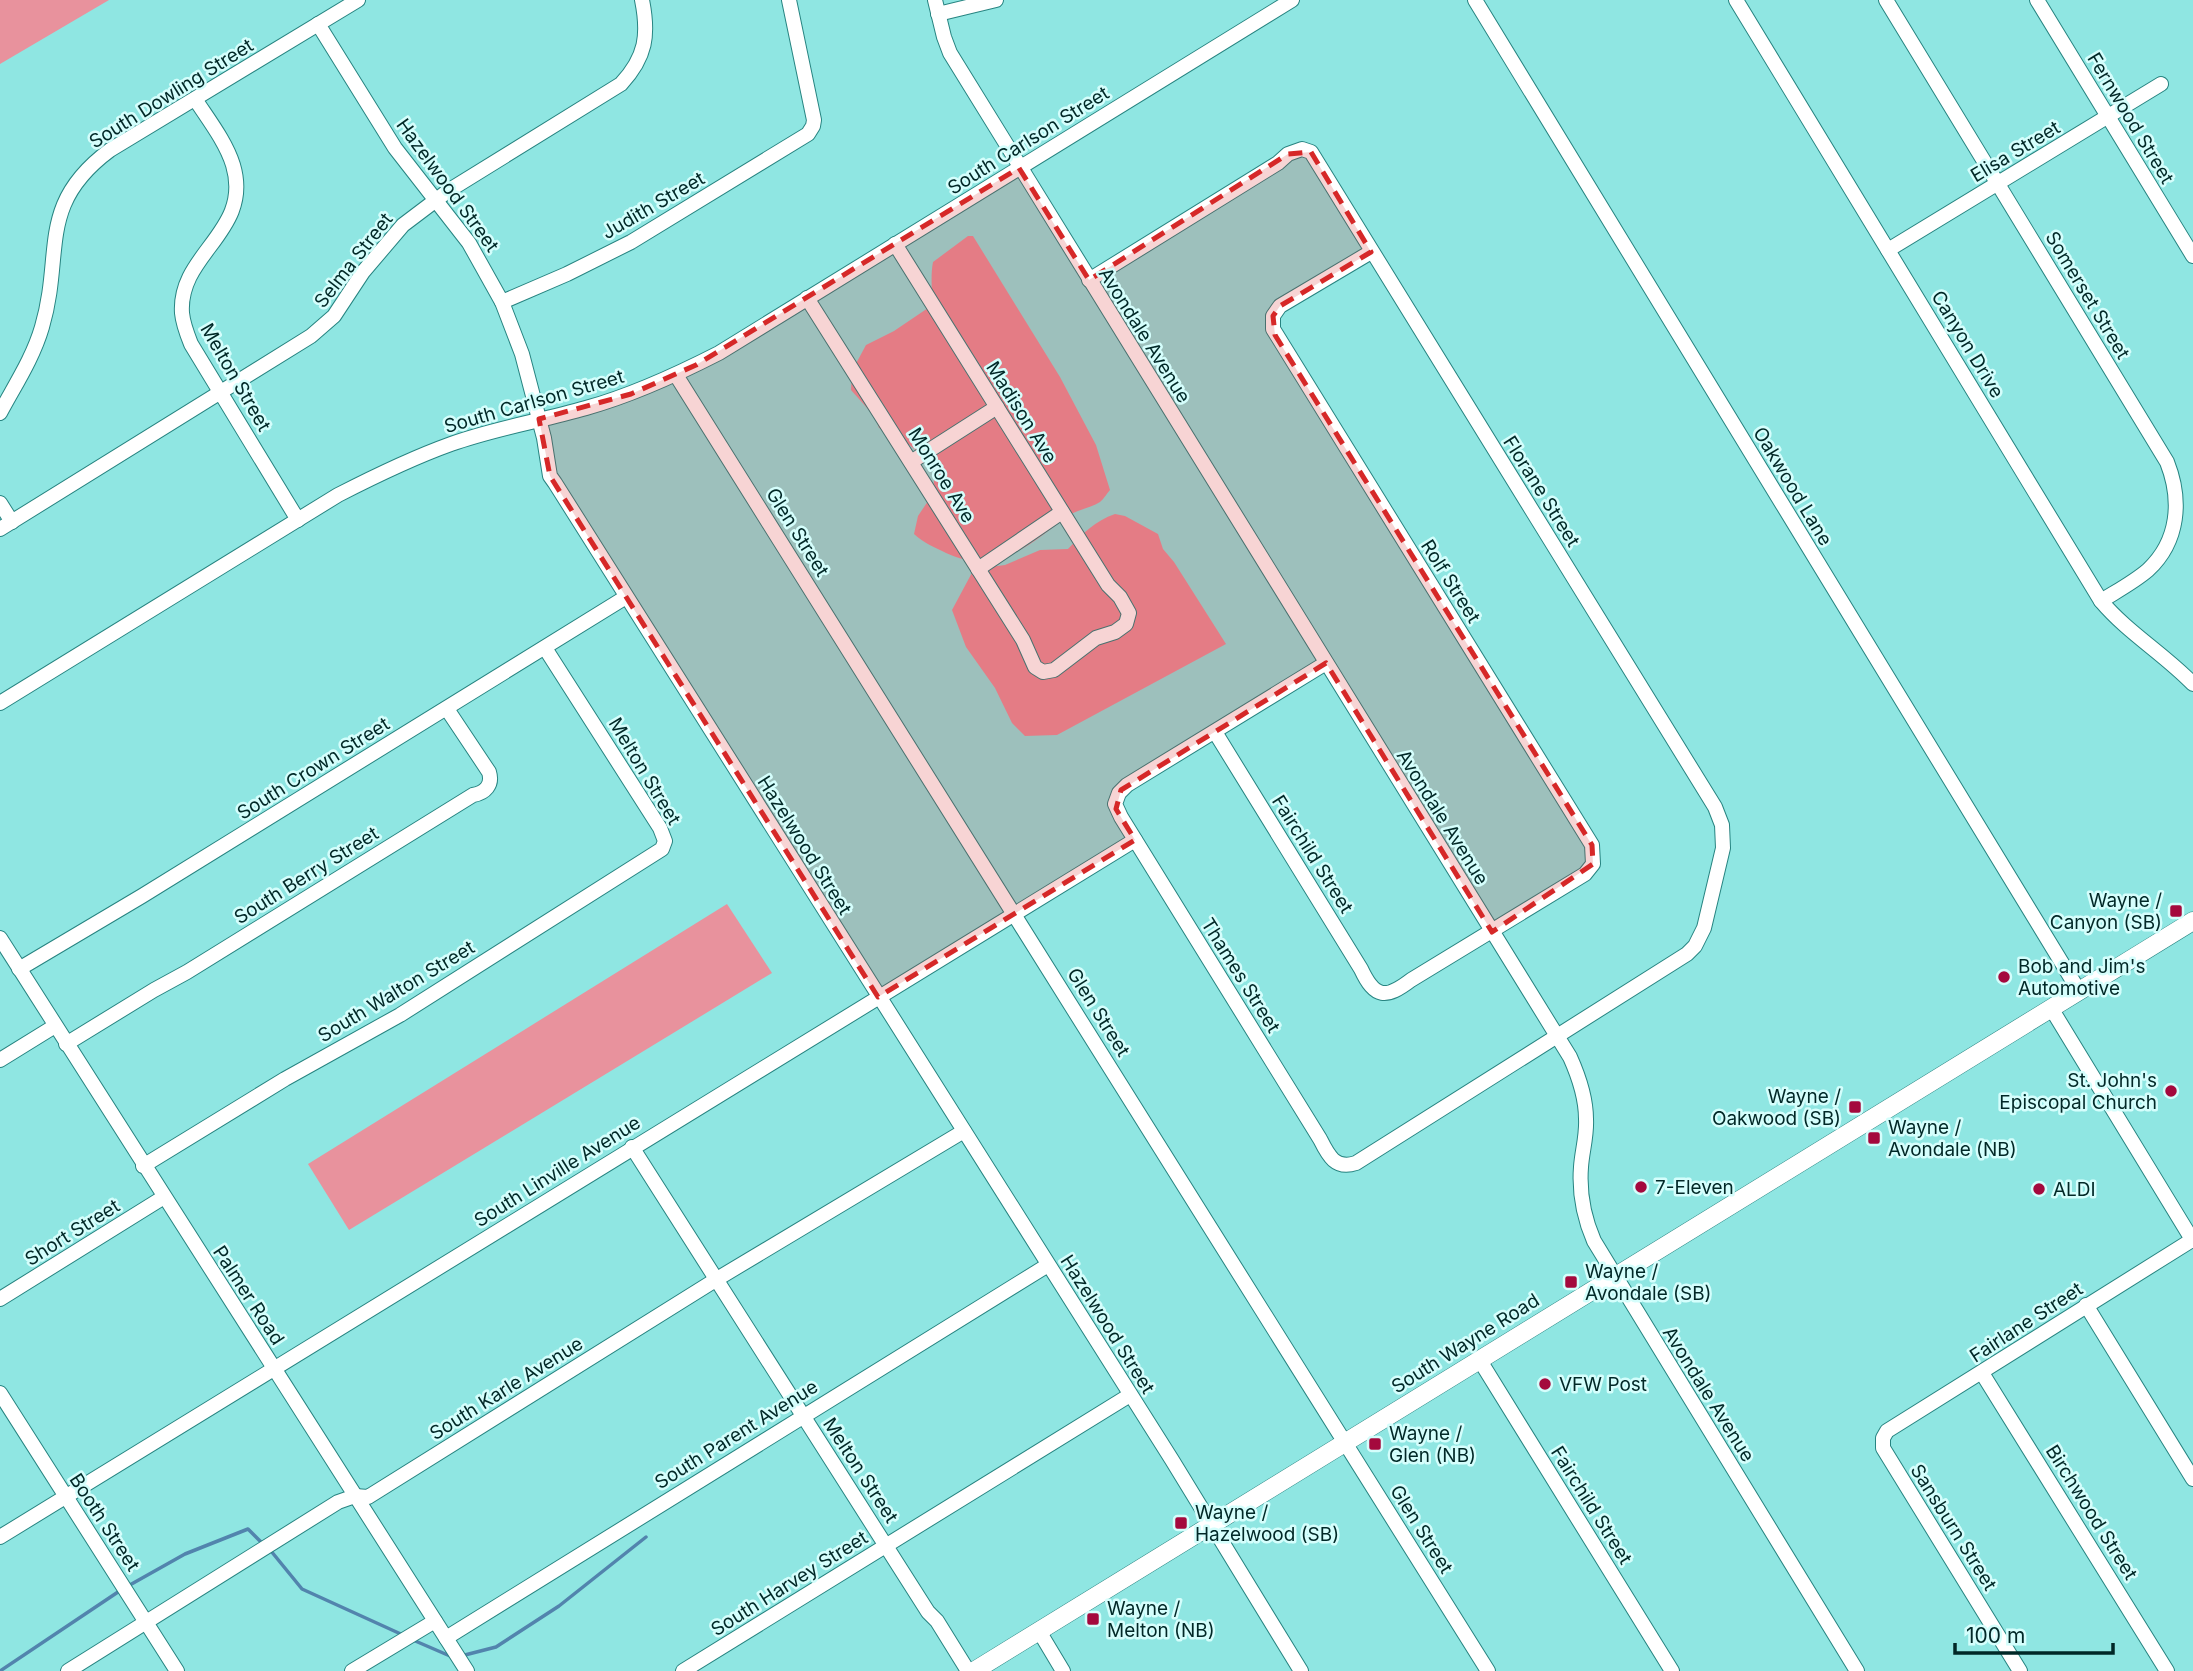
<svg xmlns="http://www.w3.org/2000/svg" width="2193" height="1671" viewBox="0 0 2193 1671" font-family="Inter,sans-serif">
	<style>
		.green { fill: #e8929d }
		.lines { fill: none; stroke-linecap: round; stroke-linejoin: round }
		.stream { stroke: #5284ad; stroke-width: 3.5 }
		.minor-casing { stroke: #278481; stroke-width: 16 }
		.major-casing { stroke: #278481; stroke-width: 19 }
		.minor { stroke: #fff; stroke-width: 14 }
		.major { stroke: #fff; stroke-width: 18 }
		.marked { fill: #d62828; fill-opacity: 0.2; stroke: #d62828; stroke-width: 5; stroke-dasharray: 14 9; stroke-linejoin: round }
		.poi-dot { fill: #a4093d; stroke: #d5fefc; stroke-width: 2.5 }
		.labels { text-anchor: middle; stroke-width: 5; stroke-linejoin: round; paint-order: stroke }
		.street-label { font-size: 19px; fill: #012827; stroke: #d5fefc }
		.poi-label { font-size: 19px; fill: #012827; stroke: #d5fefc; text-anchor: start }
	</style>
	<rect width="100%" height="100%" fill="#8fe6e2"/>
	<g class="green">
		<polygon points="0,0 109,0 0,64"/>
		<path d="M968,236H973L1060,377L1096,445L1110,490C1107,493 1104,499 1100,502C1091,508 1079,509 1070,515C1029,544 999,577 946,553C934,547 924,543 914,534L918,516L932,495L935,474L928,460L907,443L893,432L879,428L875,417L851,390L852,371L866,345L894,331L931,306C933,291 930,277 933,262Z"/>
		<path d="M1115,514L1125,516L1158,534L1163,549L1174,562L1226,644L1057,735L1025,736L1012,723L995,688L966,647L952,610L974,569L1005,565L1040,550L1068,549C1083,533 1095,521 1115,514Z"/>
		<polygon points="727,904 772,973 349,1230 308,1164"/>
	</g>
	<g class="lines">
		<g class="stream">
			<polyline points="271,1551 302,1589 403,1635"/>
			<polyline points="128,1586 185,1554 248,1529 262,1543"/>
			<polyline points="413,1640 450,1656"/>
			<polyline points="461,1656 496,1647 559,1606 646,1537"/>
			<polyline points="0,1671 121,1590"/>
		</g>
		<defs>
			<g id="minor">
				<path d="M935,0L944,37L950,53L1570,1057C1579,1077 1586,1097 1586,1119C1587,1136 1582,1151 1581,1167C1579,1193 1584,1218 1594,1241L1857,1671"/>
				<polyline points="1475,0 2079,991"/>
				<path d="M1736,0L2101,601C2128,633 2164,654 2193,684"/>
				<path d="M1886,0L2167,462C2182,500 2179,541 2148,570C2134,582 2117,591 2101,601"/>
				<polyline points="2037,0 2193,256"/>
				<polyline points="938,14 996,0"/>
				<polyline points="318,24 395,148 469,243 502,302 522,354 544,438 550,476 555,483 1172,1460 1301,1671"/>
				<path d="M195,99C208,119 226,142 233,165C253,232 178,253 182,313C183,324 187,334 191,344L298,520"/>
				<polyline points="1888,250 2161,84"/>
				<path d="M1089,280L1278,163L1288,154L1302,149L1311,152L1715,807L1722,825L1723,848L1704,928L1695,946L1687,954L1356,1163C1335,1170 1328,1155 1320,1139L1121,817L1115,804L1119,793L1127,785L1326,663"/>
				<polyline points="807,298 1023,640 1035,667 1043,672 1054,670 1096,638 1115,632 1126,624 1129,613 1120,597 1108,585 895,244"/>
				<polyline points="502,302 567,274 631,242 808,134 813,126 814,120 789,0"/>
				<polyline points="676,375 1488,1671"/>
				<path d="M0,413C15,385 33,358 42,327C64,252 36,205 110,150L358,0"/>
				<polyline points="911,462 997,407"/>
				<polyline points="0,503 12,522"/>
				<path d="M0,529L311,336L334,316L363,272L403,225L448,191L621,84C646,57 649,35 642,0"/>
				<polyline points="978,569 1062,512"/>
				<path d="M0,703L338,495C375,476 412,458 451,444C495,428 541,421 586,408C633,395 676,375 719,353L1292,0"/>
				<path d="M1215,732L1361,969C1375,999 1386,999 1411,980L1585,874L1593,864L1592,845L1273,329V316L1280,306L1371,252"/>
				<polyline points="0,938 467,1671"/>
				<polyline points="19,969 142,896 626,597"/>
				<polyline points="2051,1008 2193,1241"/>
				<path d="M66,1044L154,990L187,972L473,795C485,793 493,785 489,772L447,709"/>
				<polyline points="0,1060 55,1026"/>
				<polyline points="632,1147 928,1612 937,1621 968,1671"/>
				<polyline points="143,1166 285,1079 400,1015 662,849 665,841 660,828 545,648"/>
				<polyline points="0,1299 164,1197"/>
				<polyline points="2086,1305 2193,1479"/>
				<polyline points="1479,1359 1672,1671"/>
				<polyline points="1982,1373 2167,1671"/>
				<polyline points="0,1393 177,1671"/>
				<polyline points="0,1537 1135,840"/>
				<polyline points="1039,1631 1063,1671"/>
				<polyline points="446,1638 1048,1265"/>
				<polyline points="68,1671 338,1502 355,1496 368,1497 717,1279 964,1131"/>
				<polyline points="352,1671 435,1621"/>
				<polyline points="683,1671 1130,1395"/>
				<polyline points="2020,1671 1883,1448 1883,1438 1887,1431 2192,1240"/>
			</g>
			<polyline id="major" points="974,1671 2193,921"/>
		</defs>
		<use href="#minor" class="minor-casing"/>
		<use href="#major" class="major-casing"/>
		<use href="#minor" class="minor"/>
		<use href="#major" class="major"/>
	</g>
	<path class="marked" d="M1311,152L1371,252L1280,306L1273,316L1275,335L1592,845L1593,864L1492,932L1326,663L1121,790L1116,809L1135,840L878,997L550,476L539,419L631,394L696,365L1019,168L1089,280L1288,154Z"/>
	<g class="poi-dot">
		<rect x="2169" y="904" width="14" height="14" rx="3.5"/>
		<circle cx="2004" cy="977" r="7"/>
		<circle cx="2171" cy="1091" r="7"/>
		<rect x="1848" y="1100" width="14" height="14" rx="3.5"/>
		<rect x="1867" y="1131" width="14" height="14" rx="3.5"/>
		<circle cx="1641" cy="1187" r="7"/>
		<circle cx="2039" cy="1189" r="7"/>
		<rect x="1564" y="1275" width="14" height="14" rx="3.5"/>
		<circle cx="1545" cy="1384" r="7"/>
		<rect x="1368" y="1437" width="14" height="14" rx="3.5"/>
		<rect x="1174" y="1516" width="14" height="14" rx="3.5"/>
		<rect x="1086" y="1612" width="14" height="14" rx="3.5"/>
	</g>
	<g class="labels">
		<g class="street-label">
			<text transform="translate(171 93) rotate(-32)" y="7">South Dowling Street</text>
			<text transform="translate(2131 118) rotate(59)" y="7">Fernwood Street</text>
			<text transform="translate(1028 140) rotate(-32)" y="7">South Carlson Street</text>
			<text transform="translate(2015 151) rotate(-31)" y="7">Elisa Street</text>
			<text transform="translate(448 185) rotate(54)" y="7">Hazelwood Street</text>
			<text transform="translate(653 205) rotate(-30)" y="7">Judith Street</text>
			<text transform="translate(353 260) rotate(-52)" y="7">Selma Street</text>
			<text transform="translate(2088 295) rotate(59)" y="7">Somerset Street</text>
			<text transform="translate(1145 335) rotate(58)" y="7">Avondale Avenue</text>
			<text transform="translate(1968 344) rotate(59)" y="7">Canyon Drive</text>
			<text transform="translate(236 377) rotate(60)" y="7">Melton Street</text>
			<text transform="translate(534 401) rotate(-16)" y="7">South Carlson Street</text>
			<text transform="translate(1022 412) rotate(58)" y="7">Madison Ave</text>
			<text transform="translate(942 475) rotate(58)" y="7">Monroe Ave</text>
			<text transform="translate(1793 486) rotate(59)" y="7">Oakwood Lane</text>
			<text transform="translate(1542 491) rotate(58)" y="7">Florane Street</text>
			<text transform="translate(798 532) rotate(58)" y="7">Glen Street</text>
			<text transform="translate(1451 581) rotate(58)" y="7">Rolf Street</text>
			<text transform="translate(313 768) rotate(-32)" y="7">South Crown Street</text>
			<text transform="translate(645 771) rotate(59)" y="7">Melton Street</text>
			<text transform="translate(1443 817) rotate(58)" y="7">Avondale Avenue</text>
			<text transform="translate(805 845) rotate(58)" y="7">Hazelwood Street</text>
			<text transform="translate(1313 854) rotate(58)" y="7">Fairchild Street</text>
			<text transform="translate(306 875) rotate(-32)" y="7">South Berry Street</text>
			<text transform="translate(1241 975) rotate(58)" y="7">Thames Street</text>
			<text transform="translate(396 991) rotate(-31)" y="7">South Walton Street</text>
			<text transform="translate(1099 1012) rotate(58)" y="7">Glen Street</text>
			<text transform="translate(557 1171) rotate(-32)" y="7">South Linville Avenue</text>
			<text transform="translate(72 1232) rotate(-32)" y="7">Short Street</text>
			<text transform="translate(249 1295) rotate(57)" y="7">Palmer Road</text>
			<text transform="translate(2026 1322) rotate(-33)" y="7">Fairlane Street</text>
			<text transform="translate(1108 1324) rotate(58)" y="7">Hazelwood Street</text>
			<text transform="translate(1465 1343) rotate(-32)" y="7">South Wayne Road</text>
			<text transform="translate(506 1388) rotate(-32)" y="7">South Karle Avenue</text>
			<text transform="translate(1709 1394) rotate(58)" y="7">Avondale Avenue</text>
			<text transform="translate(736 1434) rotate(-32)" y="7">South Parent Avenue</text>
			<text transform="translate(861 1470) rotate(57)" y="7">Melton Street</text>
			<text transform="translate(1592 1505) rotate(58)" y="7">Fairchild Street</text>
			<text transform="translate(2092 1512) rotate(58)" y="7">Birchwood Street</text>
			<text transform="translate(105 1522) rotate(57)" y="7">Booth Street</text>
			<text transform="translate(1954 1527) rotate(58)" y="7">Sansburn Street</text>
			<text transform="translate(1422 1529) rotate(58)" y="7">Glen Street</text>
			<text transform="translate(789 1583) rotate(-32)" y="7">South Harvey Street</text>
		</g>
		<g class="poi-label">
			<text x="2162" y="907" text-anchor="end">Wayne /<tspan x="2162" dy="22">Canyon (SB)</tspan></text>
			<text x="2018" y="973">Bob and Jim's<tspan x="2018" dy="22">Automotive</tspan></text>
			<text x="2157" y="1087" text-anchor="end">St. John's<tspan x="2157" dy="22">Episcopal Church</tspan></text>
			<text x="1841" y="1103" text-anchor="end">Wayne /<tspan x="1841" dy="22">Oakwood (SB)</tspan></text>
			<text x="1888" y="1134">Wayne /<tspan x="1888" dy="22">Avondale (NB)</tspan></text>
			<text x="1655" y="1194">7-Eleven</text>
			<text x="2053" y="1196">ALDI</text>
			<text x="1585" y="1278">Wayne /<tspan x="1585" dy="22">Avondale (SB)</tspan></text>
			<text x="1559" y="1391">VFW Post</text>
			<text x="1389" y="1440">Wayne /<tspan x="1389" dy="22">Glen (NB)</tspan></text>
			<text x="1195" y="1519">Wayne /<tspan x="1195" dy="22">Hazelwood (SB)</tspan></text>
			<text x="1107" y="1615">Wayne /<tspan x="1107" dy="22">Melton (NB)</tspan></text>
		</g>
	</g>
	<path d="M1955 1643v10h158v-10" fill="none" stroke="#012827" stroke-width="3.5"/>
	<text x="1966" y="1643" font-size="21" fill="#012827" stroke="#d5fefc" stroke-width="5" paint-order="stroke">100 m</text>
</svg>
